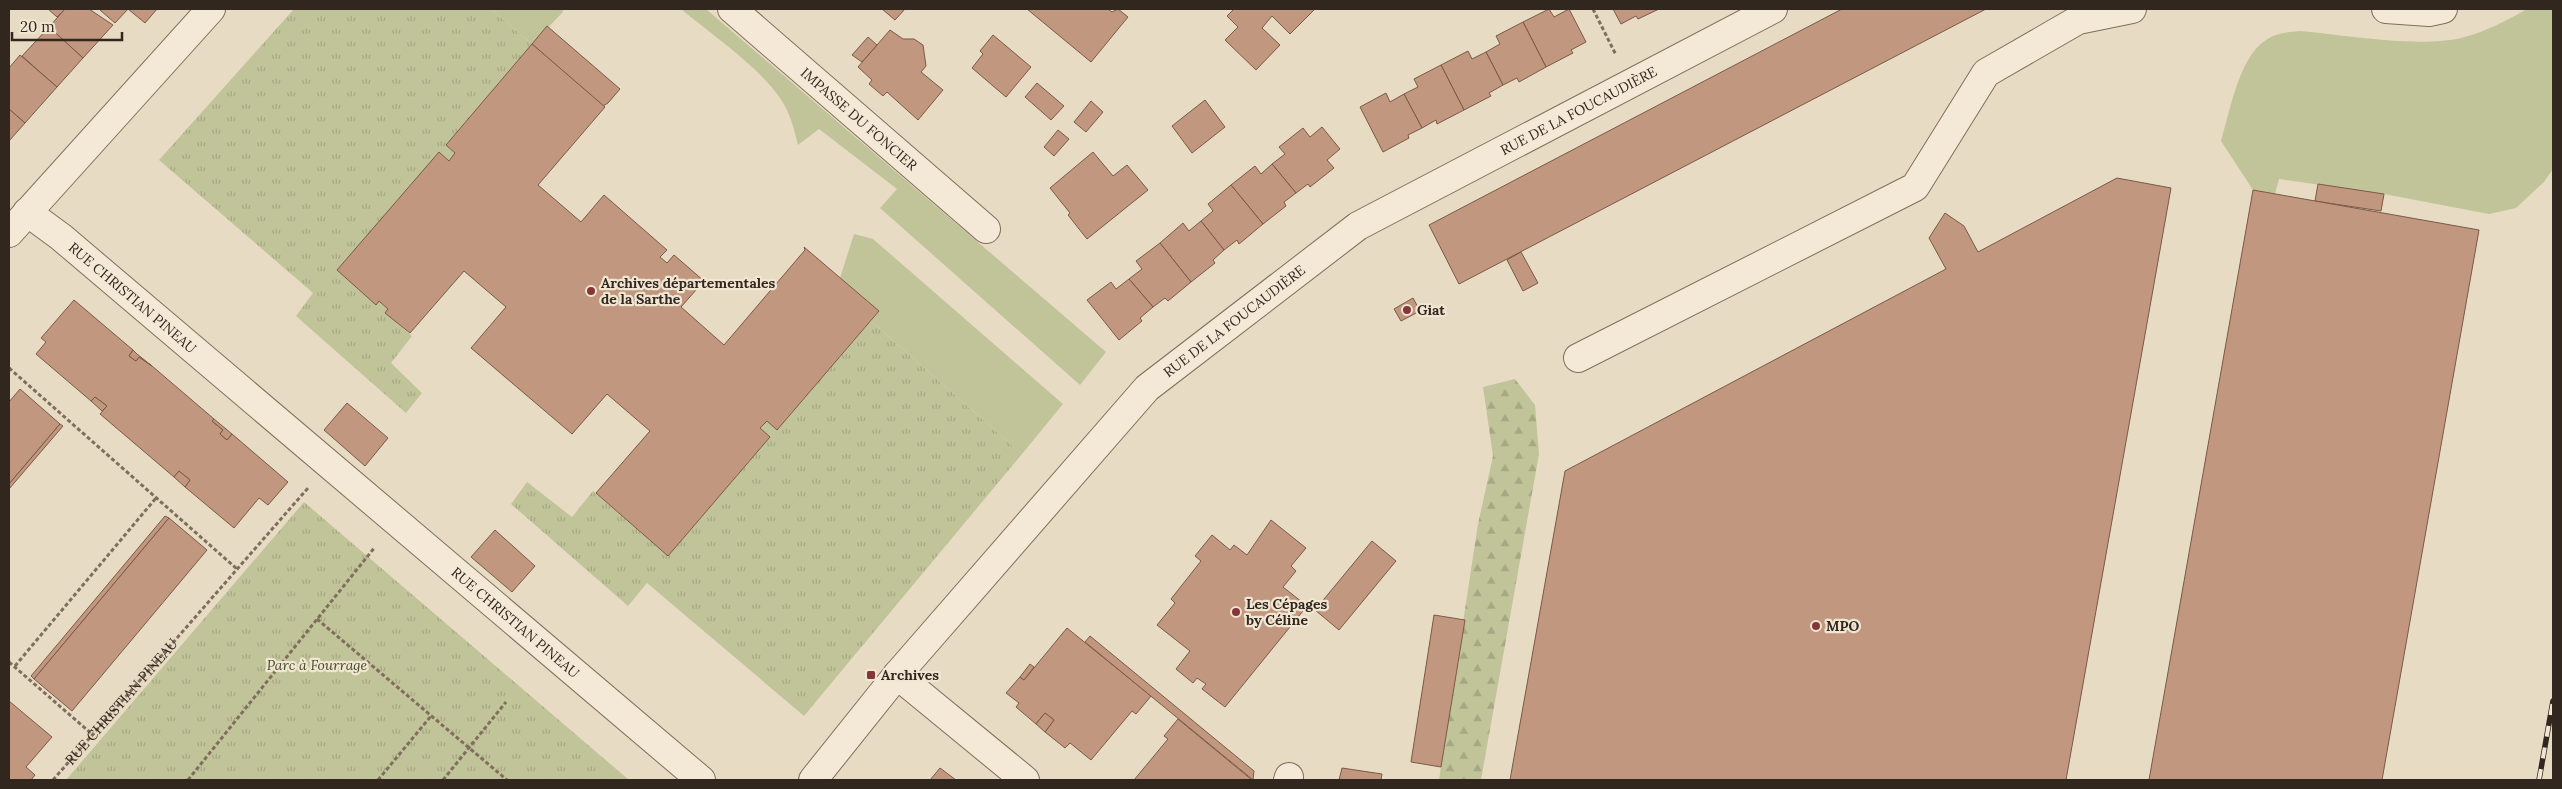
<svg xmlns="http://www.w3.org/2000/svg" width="2562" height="789" viewBox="0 0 2562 789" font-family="Lora,serif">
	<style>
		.green { fill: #c1c499 }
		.forest { fill: url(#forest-firs) }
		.park { fill: url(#park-tufts) }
		.building { fill: #c1977f; stroke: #7b5946 }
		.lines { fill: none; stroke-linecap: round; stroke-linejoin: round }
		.minor-casing { stroke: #806e5d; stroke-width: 30 }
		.path { stroke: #806e5d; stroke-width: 3; stroke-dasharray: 4 2.5; stroke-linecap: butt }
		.minor { stroke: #f4e9d6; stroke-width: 28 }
		.rail-casing { stroke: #32271f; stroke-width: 5.5 }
		.rail { stroke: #f0e6d2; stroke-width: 4; stroke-dasharray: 11; stroke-linecap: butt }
		.poi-dot { fill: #863539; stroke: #f0e6d2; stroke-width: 2 }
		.labels { text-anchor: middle; stroke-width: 4.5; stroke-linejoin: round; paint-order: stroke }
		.street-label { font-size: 14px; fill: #32271f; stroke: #f0e6d2 }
		.poi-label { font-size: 14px; font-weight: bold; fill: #32271f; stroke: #f0e6d2; text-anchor: start }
		.park-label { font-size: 14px; font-style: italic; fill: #444b28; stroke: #f0e6d2 }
	</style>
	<defs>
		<pattern id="forest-firs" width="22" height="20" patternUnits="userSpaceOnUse" patternTransform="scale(1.25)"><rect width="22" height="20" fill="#c1c499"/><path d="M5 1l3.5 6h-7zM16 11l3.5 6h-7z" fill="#a6a883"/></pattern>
		<pattern id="park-tufts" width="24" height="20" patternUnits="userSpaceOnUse" patternTransform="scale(1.25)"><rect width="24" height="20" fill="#c1c499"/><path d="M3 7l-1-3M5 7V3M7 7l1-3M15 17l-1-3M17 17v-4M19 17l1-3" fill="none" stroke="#a6a883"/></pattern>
	</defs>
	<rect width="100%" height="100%" fill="#e7dbc4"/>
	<g class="green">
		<polygon points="491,9 562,9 563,12 532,44"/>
		<path d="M681,9H706L1106,352L1080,385L880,208L897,189L819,129L798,145C794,129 790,112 780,98C758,66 712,35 681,9Z"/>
		<path d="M2527,9H2553V169L2544,182L2516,208L2489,214L2384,194L2279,179L2275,194L2253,190L2221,141C2230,111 2239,57 2266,40C2276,33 2288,32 2300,31C2345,35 2418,48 2461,38C2485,32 2506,21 2527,9Z"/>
		<polygon points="854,234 873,239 1063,404 1022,454 871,321 879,311 840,278"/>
	</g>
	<polygon class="forest" points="1515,379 1535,405 1539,454 1481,780 1439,780 1478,524 1493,456 1483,387"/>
	<g class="park">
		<polygon points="294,9 491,9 532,44 446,145 455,153 449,161 439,153 337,270 376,304 379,301 388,309 386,313 412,336 391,363 422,393 406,413 296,316 313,293 159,160"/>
		<polygon points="871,321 1022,454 804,716 647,583 628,606 511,504 527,482 572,517 593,491 668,556 770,437 760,428 767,421 777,430"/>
		<polygon points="304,502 629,780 66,780"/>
	</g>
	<g class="building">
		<polygon points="48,9 65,9 57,17"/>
		<polygon points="65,9 89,9 113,25 83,58 49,27"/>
		<polygon points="101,9 128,9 115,23 100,10"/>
		<polygon points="128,9 157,9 145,23"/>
		<polygon points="882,9 905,9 895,20"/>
		<polygon points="1027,9 1108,9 1112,12 1118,9 1128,17 1091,62"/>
		<polygon points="1234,9 1315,9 1290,34 1272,16 1262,28 1280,45 1256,70 1225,40 1238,27 1227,16"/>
		<polygon points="1549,9 1554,17 1569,9 1586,42 1571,50 1573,53 1546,67 1523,22"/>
		<polygon points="1613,9 1659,9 1638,19 1636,16 1621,24"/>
		<polygon points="1842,9 1986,9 1459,284 1429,225"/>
		<polygon points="1523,22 1546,67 1519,82 1517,78 1503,85 1486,52 1500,44 1496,36"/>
		<polygon points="547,26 620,89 608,103 603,106 532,44"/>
		<polygon points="49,27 83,58 57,87 22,56"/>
		<polygon points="890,30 903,39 914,39 923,45 926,66 921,72 943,90 918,120 887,92 883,96 869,84 872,80 858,67"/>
		<polygon points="993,35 1031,67 1006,97 972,68 983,54 980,51"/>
		<polygon points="868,37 877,45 862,62 852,55"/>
		<polygon points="532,44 605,107 538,185 581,222 604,195 667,250 660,257 667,263 674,255 704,281 681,307 724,345 805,250 804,247 879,311 777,430 767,421 760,428 770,437 668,556 596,493 650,431 607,394 572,434 471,348 506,307 464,271 410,333 385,313 388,309 379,301 376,305 337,270 439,152 449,161 455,153 446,145"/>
		<polygon points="1468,51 1472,59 1486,52 1503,85 1489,93 1491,96 1464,110 1441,65"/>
		<polygon points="20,55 57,87 25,123 9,109 9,68"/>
		<polygon points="1441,65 1464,110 1437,124 1436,120 1422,128 1404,94 1418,87 1414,79"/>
		<polygon points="1037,83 1064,106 1051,120 1025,97"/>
		<polygon points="1386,93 1390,102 1404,94 1422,128 1408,135 1409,138 1383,152 1360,107"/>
		<polygon points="1205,100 1225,127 1192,153 1172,126"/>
		<polygon points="1091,101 1103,112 1086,132 1074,122"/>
		<polygon points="9,109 25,123 9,141"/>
		<polygon points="1322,127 1340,149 1327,160 1334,168 1310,187 1308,184 1296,193 1272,164 1285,154 1279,147 1303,128 1310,137"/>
		<polygon points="1058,130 1069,139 1054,156 1044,147"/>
		<polygon points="1093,152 1113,176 1127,165 1148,190 1087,239 1068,215 1070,213 1050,188"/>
		<polygon points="1272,164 1296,193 1284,202 1286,206 1263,224 1231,185 1255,166 1261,174"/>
		<polygon points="2117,178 2171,188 2066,780 1510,780 1565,471 1946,269 1929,238 1945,213 1964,226 1978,252"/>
		<polygon points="2318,184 2384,194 2381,211 2315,201"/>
		<polygon points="1231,185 1263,224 1239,244 1237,240 1224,250 1201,221 1213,211 1208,204"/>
		<polygon points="2253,190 2479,230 2382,780 2149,780"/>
		<polygon points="1201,221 1224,250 1213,260 1215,263 1191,282 1160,243 1183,223 1189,231"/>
		<polygon points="1160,243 1191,282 1168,301 1165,298 1153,307 1129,279 1142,269 1136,261"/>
		<polygon points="1521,252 1538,283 1523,291 1507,260"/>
		<polygon points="1129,279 1153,307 1140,318 1142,321 1119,340 1087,300 1111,282 1116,289"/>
		<polygon points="1413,298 1420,311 1401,321 1394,309"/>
		<polygon points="74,300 133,350 129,356 136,361 139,357 152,366 214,419 212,421 223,430 220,434 227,440 232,434 288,482 268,505 259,498 234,528 185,487 190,480 179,471 174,477 100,414 107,406 95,397 91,401 36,354 46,342 41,338"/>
		<polygon points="133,350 137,354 152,366 139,357 136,361 129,356"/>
		<polygon points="20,389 60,424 9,484 9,402"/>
		<polygon points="95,397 107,406 102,411 91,401"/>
		<polygon points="347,403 388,438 365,466 324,430"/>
		<polygon points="214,419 232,434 227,440 220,434 223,430 212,421"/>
		<polygon points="60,424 63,426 9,489 9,484"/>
		<polygon points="179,471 190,480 185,487 174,477"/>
		<polygon points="165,516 169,518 34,679 31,676"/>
		<polygon points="169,518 207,550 72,711 34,679"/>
		<polygon points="1271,520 1306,548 1291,566 1296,571 1283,587 1307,606 1225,707 1202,689 1206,684 1197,678 1193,683 1176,669 1190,651 1157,625 1175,603 1171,599 1201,561 1195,556 1212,535 1230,550 1234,545 1247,555"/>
		<polygon points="495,530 535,566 512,592 471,557"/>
		<polygon points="1372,541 1396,561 1339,630 1315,610"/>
		<polygon points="1434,615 1465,620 1441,767 1411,762"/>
		<polygon points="1067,628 1151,696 1136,714 1132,711 1091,760 1070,743 1065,748 1045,732 1054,720 1045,713 1036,724 1016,707 1019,703 1006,693 1020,677 1024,680"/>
		<polygon points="1090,636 1254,771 1253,780 1085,642"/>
		<polygon points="1030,664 1034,667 1024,680 1020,677"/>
		<polygon points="9,701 52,737 26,767 35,775 31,780 9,780"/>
		<polygon points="1045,713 1054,720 1045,732 1036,724"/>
		<polygon points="1178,719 1252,780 1134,780 1168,739 1164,736"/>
		<polygon points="940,768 956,780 930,780"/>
		<polygon points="1342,768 1382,774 1381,780 1339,780"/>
	</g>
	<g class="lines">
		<defs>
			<g id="minor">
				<path id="s2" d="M732,9L986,229"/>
				<polyline points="2386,9 2429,12 2443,9"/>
				<path id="s3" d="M27,212L61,237L701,780"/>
				<polyline points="9,233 211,9"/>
				<polyline points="1578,358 1915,187 1986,73 2078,20 2132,9"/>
				<polyline points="897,675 1025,780"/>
				<path id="s4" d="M813,780L897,675L1147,388L1358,226L1773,9"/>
				<polyline points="1288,780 1289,777"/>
			</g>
		</defs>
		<use href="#minor" class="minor-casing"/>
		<g class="path">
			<polyline points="1593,9 1616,55"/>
			<polyline points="9,368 237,569"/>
			<polyline points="317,619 507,780"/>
			<polyline points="9,662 93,735"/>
			<polyline points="15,666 156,498"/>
			<path id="s1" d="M53,780L308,488"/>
			<polyline points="188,780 375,547"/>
			<polyline points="378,780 431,716"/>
			<polyline points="443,780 506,702"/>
		</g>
		<use href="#minor" class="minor"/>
		<defs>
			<polyline id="rail" points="2539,780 2553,701"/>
		</defs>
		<use href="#rail" class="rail-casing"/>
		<use href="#rail" class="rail"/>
	</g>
	<g class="poi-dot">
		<circle cx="591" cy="291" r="5"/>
		<circle cx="1407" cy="310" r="5"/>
		<circle cx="1236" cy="612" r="5"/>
		<circle cx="1816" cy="626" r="5"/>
		<rect x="866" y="670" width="10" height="10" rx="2.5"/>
	</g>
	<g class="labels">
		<g class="street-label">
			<text dy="5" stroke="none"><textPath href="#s4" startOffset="1030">RUE DE LA FOUCAUDIÈRE</textPath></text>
			<text dy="5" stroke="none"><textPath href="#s2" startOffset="168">IMPASSE DU FONCIER</textPath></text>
			<text dy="5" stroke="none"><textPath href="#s3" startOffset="136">RUE CHRISTIAN PINEAU</textPath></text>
			<text dy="5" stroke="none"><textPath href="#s4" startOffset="625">RUE DE LA FOUCAUDIÈRE</textPath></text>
			<text dy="5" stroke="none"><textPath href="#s3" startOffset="638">RUE CHRISTIAN PINEAU</textPath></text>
			<text dy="5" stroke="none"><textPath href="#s1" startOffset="104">RUE CHRISTIAN PINEAU</textPath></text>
		</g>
		<g class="poi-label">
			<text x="601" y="288">Archives départementales<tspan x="601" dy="16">de la Sarthe</tspan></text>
			<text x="1417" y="315">Giat</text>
			<text x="1246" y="609">Les Cépages<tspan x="1246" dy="16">by Céline</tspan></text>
			<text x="1826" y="631">MPO</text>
			<text x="881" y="680">Archives</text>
		</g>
		<g class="park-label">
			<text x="317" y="670">Parc à Fourrage</text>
		</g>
	</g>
	<rect width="2562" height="789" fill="none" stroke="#32271f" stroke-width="20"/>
	<path d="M12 32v8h110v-8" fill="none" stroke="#32271f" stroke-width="2.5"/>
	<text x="20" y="32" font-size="15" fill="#32271f" stroke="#f0e6d2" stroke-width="4" paint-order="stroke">20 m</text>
</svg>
